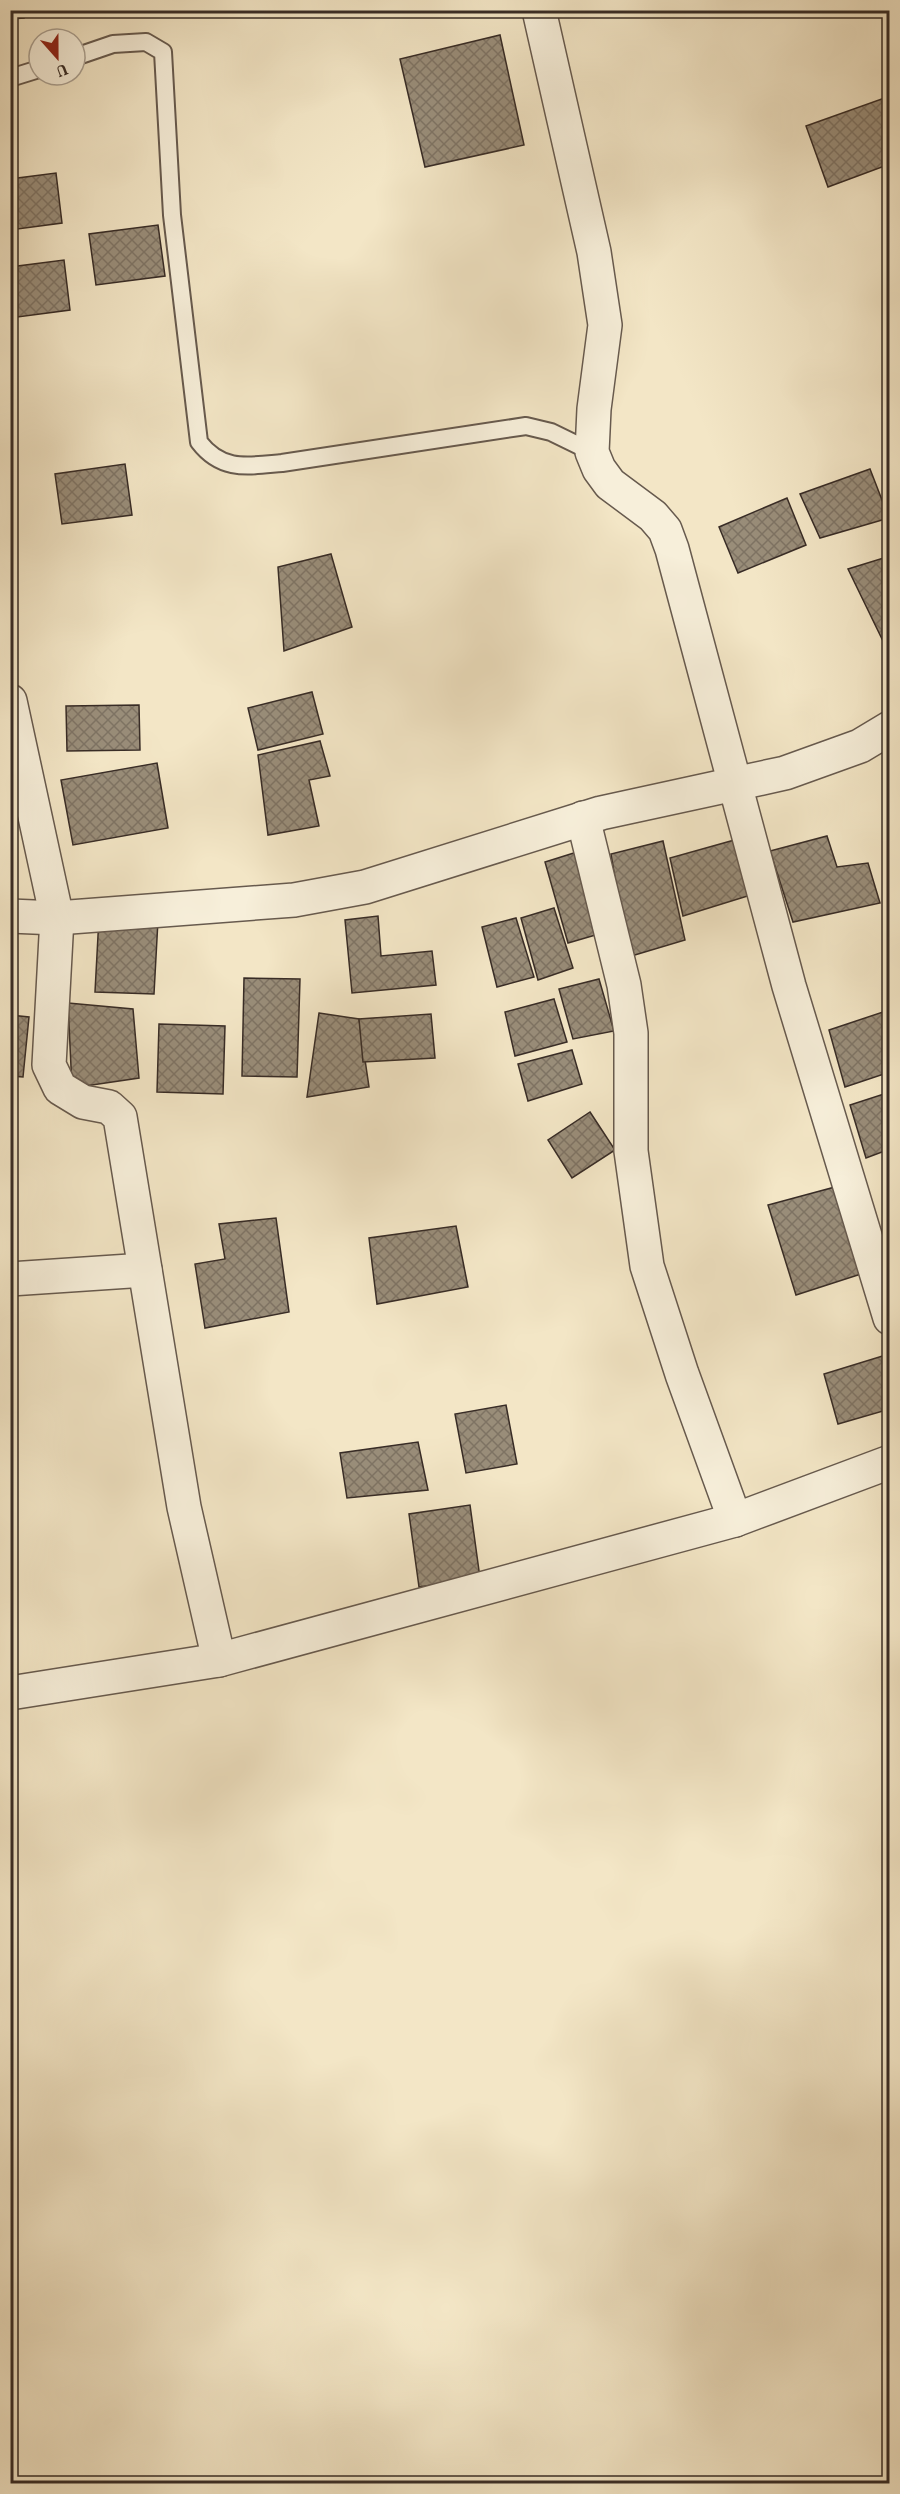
<svg xmlns="http://www.w3.org/2000/svg" width="900" height="2494" viewBox="0 0 900 2494" font-family="Vollkorn,serif">
	<style>
		.building { fill: url(#building-cross-hatch); stroke: #382c26; stroke-width: 1.5 }
		.lines { fill: none; stroke-linecap: round; stroke-linejoin: round }
		.service-casing { stroke: #675a4e; stroke-width: 20 }
		.minor-casing { stroke: #675a4e; stroke-width: 36 }
		.service { stroke: #f7efda; stroke-width: 16 }
		.minor { stroke: #f7efda; stroke-width: 33 }
	</style>
	<defs>
		<pattern id="building-cross-hatch" width="8" height="8" patternUnits="userSpaceOnUse" patternTransform="scale(1.5)"><rect width="8" height="8" fill="#998d79"/><path d="M0 0l8 8M0 8l8-8" fill="none" stroke="#7e7363"/></pattern>
	</defs>
	<rect width="100%" height="100%" fill="#f3e6c6"/>
	<filter id="stains"><feTurbulence type="fractalNoise" baseFrequency=".00333" numOctaves="4"/><feColorMatrix values="0 0 0 0 .2 0 0 0 0 .09 0 0 0 0 .02 0 0 0 .5 -.17"/></filter>
	<radialGradient id="worn" r=".72"><stop offset=".6" stop-color="#630" stop-opacity="0"/><stop offset="1" stop-color="#630" stop-opacity=".3"/></radialGradient>
	<g class="building">
		<polygon points="10,10 23,10 24,18 10,19"/>
		<polygon points="500,35 524,145 425,167 400,59"/>
		<polygon points="890,96 890,164 828,187 806,126"/>
		<polygon points="56,173 62,223 10,230 10,179"/>
		<polygon points="158,225 165,276 96,285 89,234"/>
		<polygon points="64,260 70,310 10,318 10,267"/>
		<polygon points="125,464 132,515 62,524 55,474"/>
		<polygon points="870,469 889,518 820,538 800,494"/>
		<polygon points="787,498 806,545 738,573 719,527"/>
		<polygon points="331,554 352,627 284,651 278,567"/>
		<polygon points="890,556 890,638 883,641 848,569"/>
		<polygon points="312,692 323,734 258,750 248,708"/>
		<polygon points="139,705 140,750 67,751 66,706"/>
		<polygon points="320,741 330,776 309,780 319,826 268,835 258,755"/>
		<polygon points="157,763 168,828 73,845 61,780"/>
		<polygon points="827,836 837,867 868,863 880,903 793,922 770,851"/>
		<polygon points="738,839 754,894 683,916 670,858"/>
		<polygon points="663,841 685,940 628,957 611,854"/>
		<polygon points="577,852 599,934 568,943 545,862"/>
		<polygon points="554,908 573,968 538,980 521,918"/>
		<polygon points="378,916 381,956 432,951 436,985 352,993 345,920"/>
		<polygon points="99,917 158,920 154,994 95,992"/>
		<polygon points="516,918 534,977 497,987 482,927"/>
		<polygon points="244,978 300,979 297,1077 242,1076"/>
		<polygon points="599,979 614,1031 573,1039 559,989"/>
		<polygon points="554,999 567,1042 515,1056 505,1012"/>
		<polygon points="68,1003 133,1009 139,1078 72,1088"/>
		<polygon points="889,1010 890,1072 845,1087 829,1030"/>
		<polygon points="319,1013 359,1019 369,1087 307,1097"/>
		<polygon points="431,1014 435,1058 363,1062 359,1019"/>
		<polygon points="10,1015 29,1017 23,1077 10,1076"/>
		<polygon points="159,1024 225,1026 223,1094 157,1092"/>
		<polygon points="572,1050 582,1084 528,1101 518,1064"/>
		<polygon points="890,1092 890,1149 866,1158 850,1105"/>
		<polygon points="590,1112 615,1150 572,1178 548,1140"/>
		<polygon points="835,1187 861,1274 796,1295 768,1205"/>
		<polygon points="276,1218 289,1312 205,1328 195,1264 225,1259 219,1224"/>
		<polygon points="456,1226 468,1287 377,1304 369,1238"/>
		<polygon points="889,1354 890,1409 838,1424 824,1374"/>
		<polygon points="506,1405 517,1464 466,1473 455,1414"/>
		<polygon points="418,1442 428,1490 347,1498 340,1453"/>
		<polygon points="470,1505 480,1578 419,1587 409,1514"/>
	</g>
	<g class="lines">
		<defs>
			<g id="service">
				<path d="M75,57L113,44L146,42L163,52L172,215L199,442C222,472 248,466 282,463L526,426L551,432L592,452"/>
				<polyline points="10,78 39,69"/>
			</g>
			<g id="minor">
				<polyline points="539,10 594,252 605,325 594,409 592,452 599,469 610,484 653,516 665,530 672,549 789,986 890,1318"/>
				<polyline points="10,701 57,918 49,1065 60,1088 83,1102 109,1107 120,1117 184,1507 219,1660"/>
				<polyline points="583,818 624,985 631,1033 631,1151 647,1266 682,1374 735,1520"/>
				<polyline points="10,916 57,918 294,900 365,887 601,813 785,773 860,746 890,728"/>
				<polyline points="10,1279 145,1270"/>
				<polyline points="10,1693 219,1660 735,1520 890,1462"/>
			</g>
		</defs>
		<use href="#service" class="service-casing"/>
		<use href="#minor" class="minor-casing"/>
		<use href="#service" class="service"/>
		<use href="#minor" class="minor"/>
	</g>
	<rect width="900" height="2494" fill="none" stroke="#f3e6c6" stroke-width="36"/>
	<rect x="12" y="12" width="876" height="2470" fill="none" stroke="#382c26" stroke-width="3"/>
	<rect x="18" y="18" width="864" height="2458" fill="none" stroke="#382c26" stroke-width="1.5"/>
	<g transform="translate(57 57) rotate(159)"><circle r="28" fill="#f7efda" stroke="#aba192" stroke-width="1.5"/>
	<path d="M0-4.5L10 22L0 15L-10 22Z" fill="#8f2418"/>
	<text y="-9" font-size="16" font-weight="bold" text-anchor="middle" fill="#382c26">U</text>
	</g>
	<rect width="100%" height="100%" filter="url(#stains)"/>
	<rect width="100%" height="100%" fill="url(#worn)"/>
</svg>
